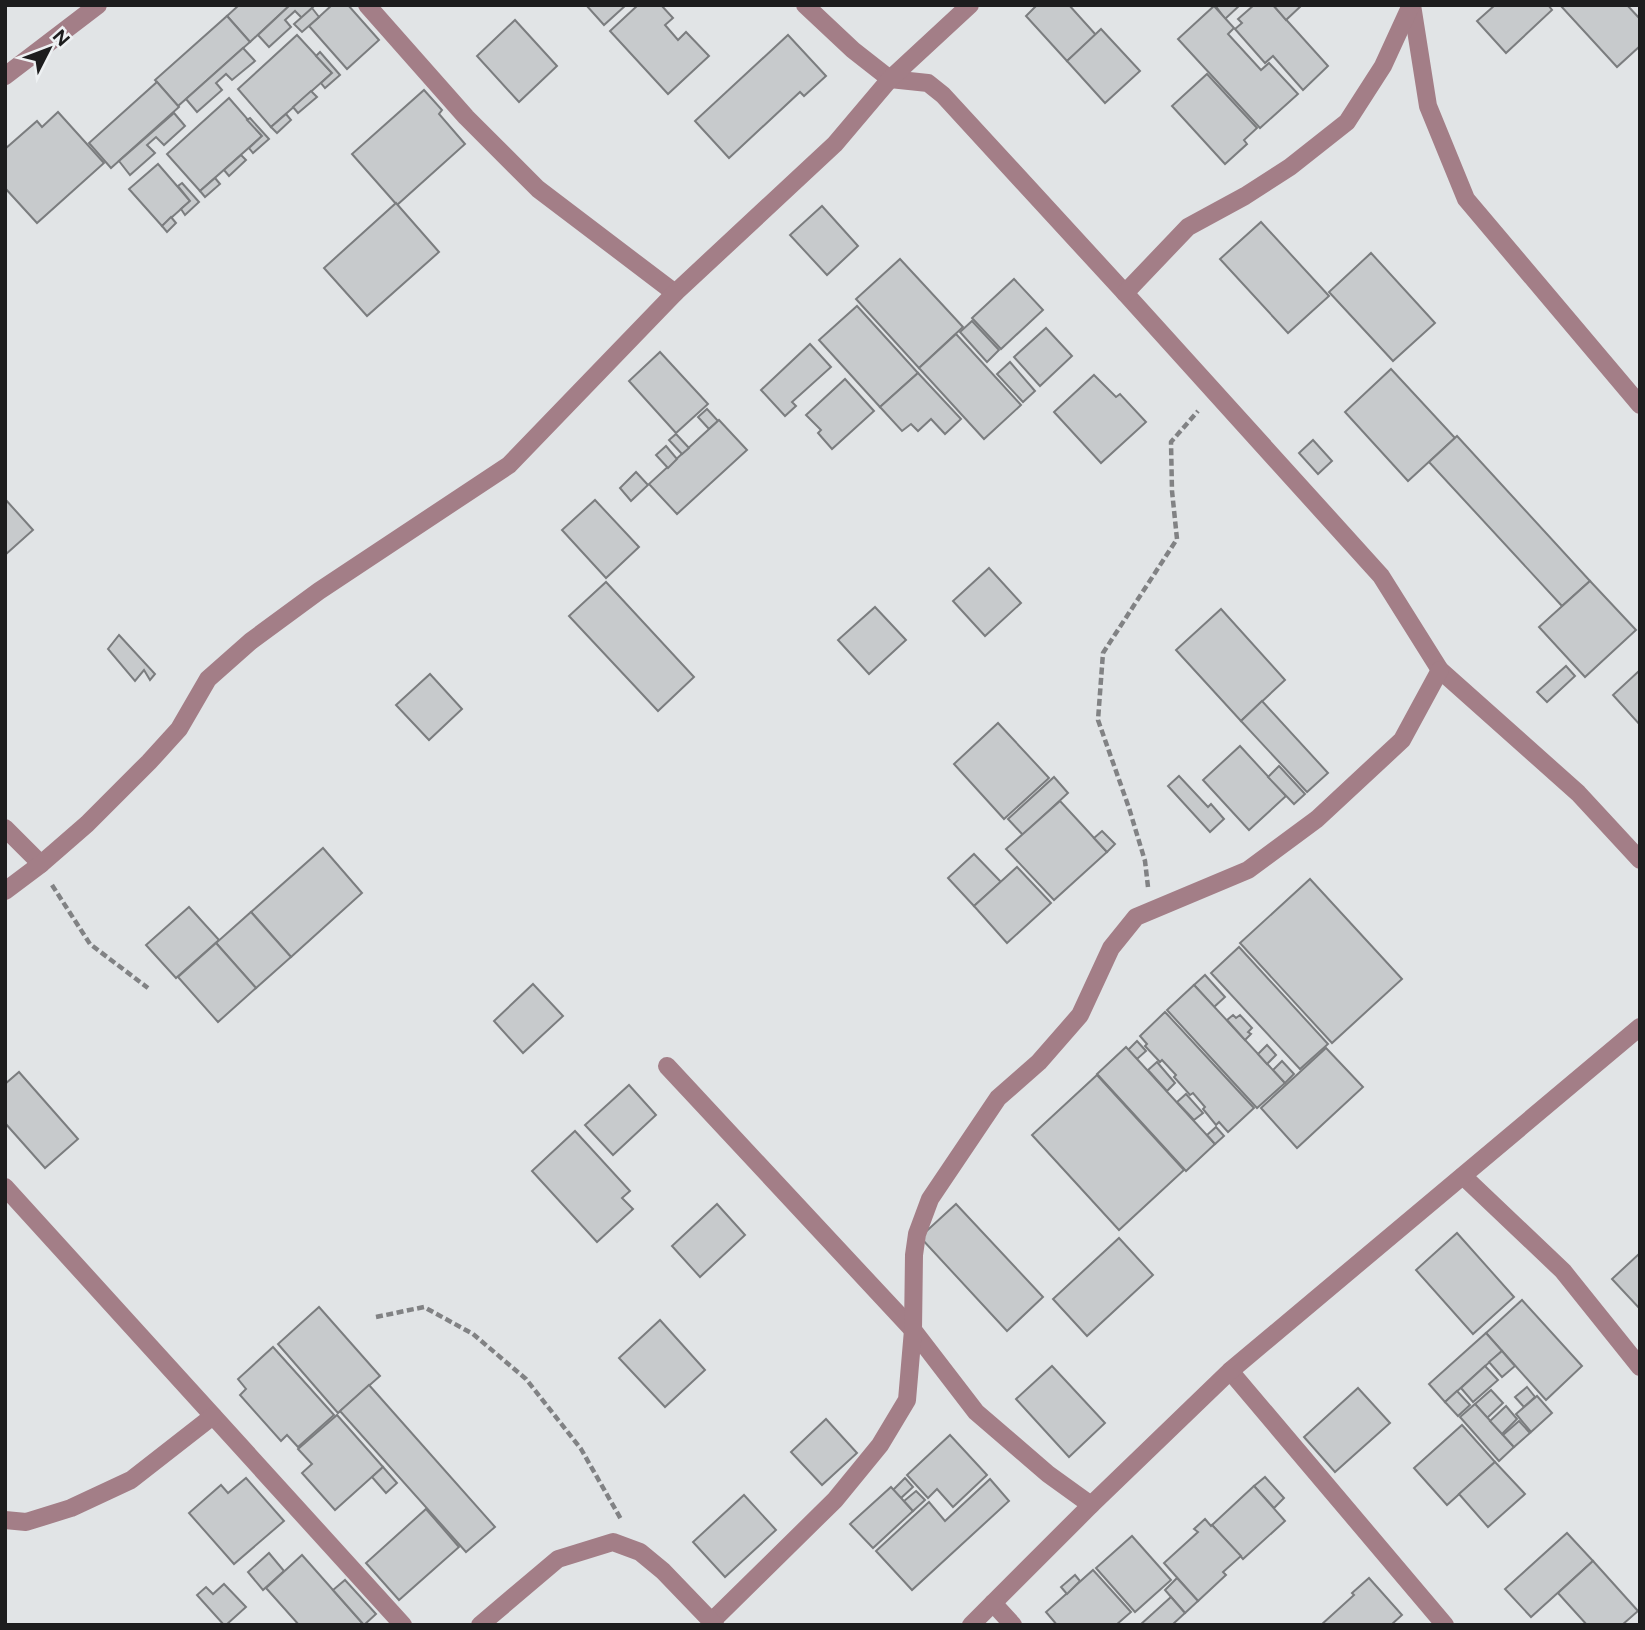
<svg xmlns="http://www.w3.org/2000/svg" width="1645" height="1630" viewBox="0 0 1645 1630" font-family="Figtree,sans-serif">
	<style>
		.building { fill: #c7cacc; stroke: #7b7d7f; stroke-width: 2 }
		.lines { fill: none; stroke-linecap: round; stroke-linejoin: round }
		.path { stroke: #818284; stroke-width: 4.5; stroke-dasharray: 7 3.5; stroke-linecap: butt }
		.minor { stroke: #a37e87; stroke-width: 18 }
	</style>
	<rect width="100%" height="100%" fill="#e1e4e6"/>
	<g class="building">
		<polygon points="239,5 290,5 250,42 227,16"/>
		<polygon points="290,5 315,5 302,18 295,11 285,20 291,27 269,47 258,35"/>
		<polygon points="332,5 348,5 379,40 347,69 309,26"/>
		<polygon points="586,5 626,5 604,25"/>
		<polygon points="638,5 661,5 673,18 665,25 678,40 686,32 709,56 668,94 610,31"/>
		<polygon points="1037,5 1069,5 1096,35 1067,61 1026,16"/>
		<polygon points="1215,5 1240,5 1225,19"/>
		<polygon points="1254,5 1273,5 1328,66 1303,90 1273,56 1265,63 1235,29 1242,23 1238,19"/>
		<polygon points="1273,5 1302,5 1286,20"/>
		<polygon points="1495,5 1548,5 1552,10 1506,53 1477,21"/>
		<polygon points="1560,5 1627,5 1640,19 1640,46 1617,67"/>
		<polygon points="1214,6 1234,28 1228,34 1261,70 1269,63 1298,94 1260,128 1178,39"/>
		<polygon points="312,8 319,17 302,32 294,24"/>
		<polygon points="227,16 250,42 178,106 155,80"/>
		<polygon points="515,20 557,66 519,102 477,56"/>
		<polygon points="1101,29 1140,71 1105,103 1067,61"/>
		<polygon points="297,35 332,73 271,127 238,89"/>
		<polygon points="788,35 826,76 804,96 800,92 729,158 695,121"/>
		<polygon points="243,48 255,61 232,80 226,74 216,83 222,90 197,112 186,99"/>
		<polygon points="320,52 340,75 325,88 321,83 332,73 316,56"/>
		<polygon points="1207,74 1257,128 1244,140 1247,144 1225,164 1172,106"/>
		<polygon points="157,82 179,107 111,168 89,143"/>
		<polygon points="424,90 442,110 439,114 465,144 397,205 352,154"/>
		<polygon points="311,91 317,97 298,113 293,107"/>
		<polygon points="229,98 262,136 200,191 167,154"/>
		<polygon points="58,112 104,163 37,223 5,188 5,149 37,121 42,127"/>
		<polygon points="174,113 185,126 164,145 156,137 147,145 155,153 130,175 119,161"/>
		<polygon points="286,114 291,120 277,133 271,127"/>
		<polygon points="250,118 269,139 253,153 249,148 262,136 247,120"/>
		<polygon points="241,155 246,160 229,176 224,170"/>
		<polygon points="158,164 190,201 162,226 129,189"/>
		<polygon points="215,178 220,184 205,197 200,191"/>
		<polygon points="182,183 199,202 185,215 181,209 190,201 178,186"/>
		<polygon points="396,203 439,252 367,316 324,268"/>
		<polygon points="822,206 858,246 827,275 790,235"/>
		<polygon points="171,217 176,223 167,232 162,226"/>
		<polygon points="1261,222 1329,296 1288,333 1220,259"/>
		<polygon points="1371,253 1435,323 1393,361 1329,292"/>
		<polygon points="900,259 963,327 919,368 856,299"/>
		<polygon points="1014,279 1043,310 1001,349 972,318"/>
		<polygon points="857,306 918,373 880,407 819,340"/>
		<polygon points="972,321 999,350 987,362 960,332"/>
		<polygon points="1046,328 1072,356 1040,386 1014,357"/>
		<polygon points="956,334 1021,405 984,439 919,368"/>
		<polygon points="810,344 831,367 792,402 796,406 785,416 761,390"/>
		<polygon points="660,352 708,404 676,433 629,381"/>
		<polygon points="1010,362 1035,391 1023,402 997,374"/>
		<polygon points="1391,369 1455,438 1408,481 1345,412"/>
		<polygon points="918,373 961,419 945,434 931,419 918,431 911,424 902,431 880,407"/>
		<polygon points="1094,375 1116,397 1120,394 1146,422 1101,463 1054,412"/>
		<polygon points="845,379 874,411 832,449 818,433 821,430 806,415"/>
		<polygon points="707,409 718,421 709,429 698,417"/>
		<polygon points="719,420 747,450 677,514 649,484"/>
		<polygon points="676,434 689,448 682,454 669,440"/>
		<polygon points="1457,436 1590,581 1562,606 1429,462"/>
		<polygon points="1313,440 1332,461 1318,474 1299,453"/>
		<polygon points="666,446 677,459 668,468 656,455"/>
		<polygon points="636,472 648,485 631,501 620,488"/>
		<polygon points="5,499 33,530 5,555"/>
		<polygon points="595,500 639,547 606,578 562,530"/>
		<polygon points="989,568 1021,603 985,636 953,601"/>
		<polygon points="1590,581 1636,630 1585,677 1539,627"/>
		<polygon points="606,582 694,677 658,711 569,616"/>
		<polygon points="875,607 906,640 869,674 838,640"/>
		<polygon points="1221,609 1285,680 1241,721 1176,650"/>
		<polygon points="119,635 155,674 150,680 144,670 135,681 108,649"/>
		<polygon points="1566,666 1575,676 1547,702 1537,692"/>
		<polygon points="1640,670 1640,725 1613,695"/>
		<polygon points="430,674 462,709 429,740 396,705"/>
		<polygon points="1262,701 1328,773 1307,792 1241,721"/>
		<polygon points="998,723 1049,778 1004,819 954,764"/>
		<polygon points="1240,746 1286,796 1249,830 1203,780"/>
		<polygon points="1279,766 1305,794 1294,804 1268,777"/>
		<polygon points="1179,776 1208,807 1211,804 1224,819 1210,832 1168,786"/>
		<polygon points="1054,777 1068,793 1023,835 1008,819"/>
		<polygon points="1060,801 1107,852 1054,900 1006,849"/>
		<polygon points="1102,831 1115,844 1107,852 1094,838"/>
		<polygon points="323,848 362,893 291,957 251,912"/>
		<polygon points="974,854 1001,882 974,906 948,878"/>
		<polygon points="1017,867 1051,903 1007,943 974,906"/>
		<polygon points="1310,879 1402,979 1332,1043 1240,943"/>
		<polygon points="189,907 219,940 176,978 146,945"/>
		<polygon points="251,912 291,957 256,988 216,943"/>
		<polygon points="216,943 256,988 218,1022 178,977"/>
		<polygon points="1239,947 1328,1044 1300,1069 1211,973"/>
		<polygon points="1205,975 1225,997 1214,1007 1194,985"/>
		<polygon points="533,984 563,1016 523,1053 494,1021"/>
		<polygon points="1194,985 1285,1083 1257,1108 1167,1010"/>
		<polygon points="1165,1012 1254,1108 1228,1132 1219,1122 1216,1125 1203,1109 1205,1107 1193,1093 1190,1095 1174,1077 1176,1075 1162,1060 1160,1062 1145,1046 1147,1044 1140,1036"/>
		<polygon points="1233,1015 1236,1018 1240,1015 1252,1028 1248,1032 1251,1034 1245,1040 1227,1020"/>
		<polygon points="1137,1041 1146,1051 1137,1059 1128,1050"/>
		<polygon points="1267,1045 1276,1055 1267,1064 1258,1054"/>
		<polygon points="1126,1047 1215,1144 1186,1171 1097,1074"/>
		<polygon points="1326,1048 1363,1087 1297,1148 1261,1108"/>
		<polygon points="1282,1061 1294,1074 1285,1083 1273,1070"/>
		<polygon points="1157,1062 1175,1083 1167,1091 1148,1070"/>
		<polygon points="19,1072 78,1139 45,1168 5,1123 5,1084"/>
		<polygon points="1097,1075 1184,1170 1119,1230 1032,1135"/>
		<polygon points="629,1085 656,1115 613,1155 585,1125"/>
		<polygon points="1186,1094 1203,1113 1194,1120 1177,1102"/>
		<polygon points="1216,1127 1224,1136 1215,1144 1207,1135"/>
		<polygon points="575,1131 630,1191 622,1198 633,1209 597,1242 532,1171"/>
		<polygon points="717,1204 745,1235 700,1277 672,1246"/>
		<polygon points="956,1204 1043,1297 1007,1331 920,1237"/>
		<polygon points="1457,1233 1514,1297 1473,1334 1416,1270"/>
		<polygon points="1119,1238 1153,1275 1087,1336 1053,1299"/>
		<polygon points="1640,1253 1640,1309 1612,1279"/>
		<polygon points="1522,1300 1582,1366 1546,1400 1486,1333"/>
		<polygon points="319,1307 380,1376 338,1413 278,1344"/>
		<polygon points="660,1320 705,1370 665,1407 619,1358"/>
		<polygon points="1486,1333 1502,1351 1445,1402 1429,1384"/>
		<polygon points="273,1347 334,1415 298,1447 287,1435 281,1441 240,1395 246,1389 238,1379"/>
		<polygon points="1502,1351 1515,1366 1502,1377 1489,1362"/>
		<polygon points="1052,1366 1105,1423 1069,1457 1016,1399"/>
		<polygon points="1485,1366 1498,1380 1473,1402 1461,1388"/>
		<polygon points="369,1385 495,1527 466,1552 340,1411"/>
		<polygon points="1527,1387 1535,1397 1524,1407 1515,1397"/>
		<polygon points="1358,1388 1390,1423 1335,1472 1304,1437"/>
		<polygon points="1491,1390 1503,1403 1487,1418 1475,1404"/>
		<polygon points="1457,1391 1470,1405 1458,1416 1445,1402"/>
		<polygon points="1537,1396 1552,1413 1531,1432 1516,1414"/>
		<polygon points="1475,1404 1514,1447 1499,1461 1460,1417"/>
		<polygon points="1506,1406 1517,1419 1502,1434 1490,1421"/>
		<polygon points="337,1415 383,1467 335,1510 302,1473 312,1464 298,1449"/>
		<polygon points="826,1419 857,1453 822,1485 791,1452"/>
		<polygon points="1519,1421 1530,1433 1514,1447 1503,1435"/>
		<polygon points="1462,1425 1495,1462 1447,1505 1414,1468"/>
		<polygon points="950,1435 987,1475 953,1507 937,1489 928,1498 907,1475"/>
		<polygon points="1495,1462 1525,1494 1488,1527 1459,1494"/>
		<polygon points="383,1467 397,1483 386,1493 372,1477"/>
		<polygon points="1265,1477 1284,1498 1274,1508 1254,1486"/>
		<polygon points="246,1478 284,1521 234,1564 189,1513 221,1485 228,1493"/>
		<polygon points="905,1478 913,1487 901,1498 893,1490"/>
		<polygon points="990,1479 1009,1501 912,1590 876,1551 929,1502 945,1521"/>
		<polygon points="1254,1486 1285,1521 1243,1559 1212,1525"/>
		<polygon points="891,1487 913,1511 873,1548 850,1524"/>
		<polygon points="916,1491 925,1500 913,1511 904,1501"/>
		<polygon points="744,1495 776,1530 725,1577 693,1542"/>
		<polygon points="426,1509 459,1547 399,1600 366,1563"/>
		<polygon points="1205,1519 1211,1526 1212,1525 1241,1556 1223,1572 1226,1575 1198,1601 1164,1563 1198,1532 1194,1529"/>
		<polygon points="1567,1533 1593,1561 1531,1617 1505,1589"/>
		<polygon points="1132,1536 1171,1580 1135,1612 1096,1568"/>
		<polygon points="269,1553 284,1571 263,1590 248,1572"/>
		<polygon points="302,1555 364,1625 299,1625 266,1588"/>
		<polygon points="1593,1561 1638,1611 1622,1625 1587,1625 1558,1593"/>
		<polygon points="1093,1570 1131,1612 1116,1625 1057,1625 1046,1612"/>
		<polygon points="1075,1575 1080,1581 1067,1594 1061,1587"/>
		<polygon points="1177,1578 1198,1601 1185,1613 1165,1590"/>
		<polygon points="1369,1578 1402,1615 1391,1625 1321,1625 1354,1595 1352,1593"/>
		<polygon points="345,1580 376,1614 364,1625 333,1590"/>
		<polygon points="224,1584 246,1607 226,1625 224,1625 197,1595 206,1587 213,1594"/>
		<polygon points="1171,1597 1185,1613 1172,1625 1140,1625"/>
	</g>
	<g class="lines">
		<g class="path">
			<polyline points="52,885 90,944 148,988"/>
			<polyline points="1148,887 1145,861 1129,808 1098,720 1103,653 1177,539 1172,491 1171,442 1198,411"/>
			<polyline points="376,1317 424,1307 473,1334 526,1379 581,1449 622,1521"/>
		</g>
		<g class="minor">
			<polyline points="367,5 466,117 538,189 675,293"/>
			<polyline points="805,5 853,50 890,79 928,83 943,95 1125,293 1381,576 1440,670 1578,793 1640,860"/>
			<polyline points="1412,5 1428,106 1466,199 1640,405"/>
			<polyline points="5,76 98,5"/>
			<polyline points="1125,293 1188,227 1245,196 1290,167 1347,122 1383,66 1411,5"/>
			<polyline points="5,828 41,864"/>
			<polyline points="5,891 41,864 87,824 149,762 179,729 208,679 251,641 319,591 509,465 675,293 835,144 890,79 970,5"/>
			<polyline points="667,1066 913,1330 976,1412 1048,1474 1091,1505"/>
			<polyline points="1463,1176 1563,1271 1640,1367"/>
			<polyline points="5,1187 403,1625"/>
			<polyline points="1230,1371 1445,1625"/>
			<polyline points="5,1520 26,1522 71,1508 131,1480 213,1416"/>
			<polyline points="993,1603 1013,1625"/>
			<polyline points="712,1621 835,1500 880,1445 907,1400 913,1330 914,1255 917,1234 930,1199 998,1098 1039,1062 1080,1015 1111,948 1136,917 1248,870 1317,819 1402,740 1440,670"/>
			<polyline points="480,1625 558,1559 613,1542 640,1552 663,1571 715,1625"/>
			<polyline points="971,1625 1091,1505 1230,1371 1640,1027"/>
		</g>
	</g>
	<rect width="1645" height="1630" fill="none" stroke="#1d1d1e" stroke-width="14"/>
	<g transform="translate(49 49) rotate(48)" stroke="#eef1f3" stroke-width="5" paint-order="stroke">
	<path d="M0-5L12 26L0 18L-12 26Z" fill="#1d1d1e"/>
	<text y="-10" font-size="19" font-weight="bold" text-anchor="middle" fill="#1d1d1e">N</text>
	</g>
</svg>
